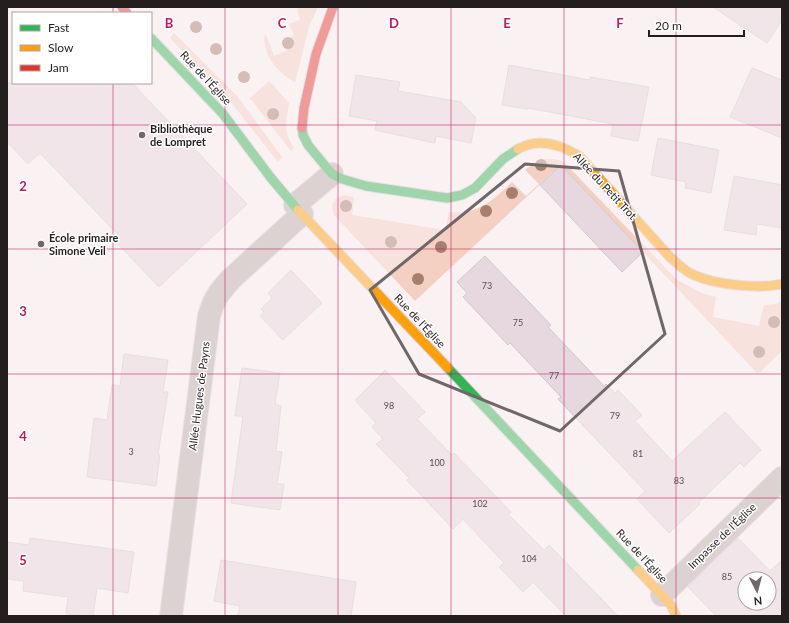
<svg xmlns="http://www.w3.org/2000/svg" width="789" height="623" viewBox="0 0 789 623" font-family="Lato,sans-serif">
	<style>
		.green { fill: #f4d0c3 }
		.building { fill: #e7d8df; stroke: #d0c9cb; fill-rule: evenodd }
		.lines { fill: none; stroke-linecap: round; stroke-linejoin: round }
		.street-casing { stroke: #d3ccce; stroke-width: 24 }
		.fast-casing { stroke: #d3ccce; stroke-width: 11 }
		.slow-casing { stroke: #d3ccce; stroke-width: 11 }
		.jam-casing { stroke: #d3ccce; stroke-width: 11 }
		.street { stroke: #b9adac; stroke-width: 22 }
		.fast { stroke: #30b455; stroke-width: 9 }
		.slow { stroke: #ff9f0a; stroke-width: 9 }
		.jam { stroke: #e5322d; stroke-width: 9 }
		.tree { fill: #a67f6d }
		.marked { fill: none; stroke: #6f6869; stroke-width: 3; stroke-linejoin: round }
		.grid { fill: none; stroke: #c2185b; stroke-width: 1; stroke-opacity: 0.55 }
		.poi-dot { fill: #6f6869; stroke: #fff; stroke-width: 1.5 }
		.labels { text-anchor: middle; stroke-width: 3; stroke-linejoin: round; paint-order: stroke }
		.number-label { font-size: 9px; fill: #574e51 }
		.street-label { font-size: 11px; fill: #241e1f; stroke: #fff }
		.poi-label { font-size: 11px; font-weight: bold; fill: #241e1f; stroke: #fff; text-anchor: start }
		.grid-label { font-size: 13px; text-anchor: middle; font-weight: bold; fill: #c2185b; stroke: #fff; stroke-width: 3; stroke-linejoin: round; paint-order: stroke }
	</style>
	<rect width="100%" height="100%" fill="#faf1f3"/>
	<g class="green">
		<path d="M302,7H318L309,26L295,82C278,74 261,53 265,33L274,56L286,51L283,40L294,36L289,24L300,20L297,9Z"/>
		<polygon points="174,33 237,96 282,157 278,162 230,101 170,38"/>
		<path d="M269,81L289,103C286,122 283,132 294,148L291,151L250,98Z"/>
		<path d="M545,159H555L564,162L677,280L702,293L716,297L713,317L759,326L764,305L776,304L782,301V351L758,374L561,165L415,301L334,215L332,205L336,199L343,195L354,197L352,215L445,230L449,212C454,212 459,213 465,212C484,209 499,195 512,182L526,196L539,184L525,170L537,161Z"/>
	</g>
	<g class="building">
		<polygon points="713,7 782,7 782,20 767,43"/>
		<polygon points="509,65 590,80 590,77 649,87 638,141 611,136 613,124 528,108 528,109 502,105"/>
		<polygon points="752,68 782,80 782,138 730,117"/>
		<polygon points="356,75 400,82 398,91 461,102 476,118 471,143 436,136 435,143 375,130 377,121 349,116"/>
		<polygon points="7,83 132,83 247,204 159,287 114,240 119,236 40,153 28,164 7,142"/>
		<polygon points="658,138 719,150 711,193 685,188 686,182 651,175"/>
		<polygon points="561,165 643,252 622,272 540,185"/>
		<polygon points="734,176 782,185 782,228 757,224 756,235 724,230"/>
		<polygon points="485,256 551,325 548,327 604,386 606,384 615,393 618,390 642,415 635,421 672,461 725,412 761,450 744,467 740,463 698,503 700,504 669,533 637,499 645,491 558,399 561,397 510,343 508,345 463,297 467,293 457,282"/>
		<polygon points="291,270 322,303 283,340 260,316 264,312 261,309 272,298 268,293"/>
		<polygon points="124,354 168,360 163,392 168,392 158,454 160,455 156,486 87,477 94,418 107,420 112,385 120,386"/>
		<polygon points="242,368 280,373 275,404 281,406 276,451 282,452 277,484 284,484 280,510 231,503 243,416 235,416"/>
		<polygon points="385,370 425,412 417,419 452,455 454,453 511,512 508,514 544,550 549,545 618,616 566,616 533,582 523,592 499,567 504,563 463,519 453,529 407,480 409,478 376,444 383,439 372,427 376,423 355,400"/>
		<polygon points="30,538 134,552 128,593 97,588 93,616 87,616 66,614 68,597 23,591 24,581 7,579 7,542 29,545"/>
		<path d="M738,538L770,571L782,560V616H716L688,587ZM745,579H769V603H745Z"/>
		<polygon points="221,560 356,582 351,616 238,616 240,606 214,601"/>
	</g>
	<g class="lines">
		<defs>
			<g id="street">
				<polyline points="295,205 332,174"/>
				<polyline points="662,595 782,478"/>
				<path d="M171,616L209,316C214,299 219,292 231,279L302,214"/>
			</g>
			<g id="fast">
				<polyline points="151,38 223,114 271,178 298,210"/>
				<polyline points="302,128 303,135 308,145 332,174 342,179 366,186 447,198 462,195 475,188 503,159 518,149"/>
				<polyline points="448,368 638,570"/>
			</g>
			<g id="slow">
				<path d="M518,149C539,137 560,144 579,156L669,256C677,263 684,271 694,275C716,285 759,289 782,284"/>
				<polyline points="298,210 448,368"/>
				<polyline points="638,570 671,605 676,616"/>
			</g>
			<g id="jam">
				<polyline points="122,7 127,13"/>
				<polyline points="302,128 304,108 316,54 333,7"/>
			</g>
		</defs>
		<use href="#street" class="street-casing"/>
		<use href="#fast" class="fast-casing"/>
		<use href="#slow" class="slow-casing"/>
		<use href="#jam" class="jam-casing"/>
		<use href="#street" class="street"/>
		<use href="#fast" class="fast"/>
		<use href="#slow" class="slow"/>
		<use href="#jam" class="jam"/>
	</g>
	<g class="tree">
		<circle cx="196" cy="27" r="6"/>
		<circle cx="288" cy="43" r="6"/>
		<circle cx="216" cy="49" r="6"/>
		<circle cx="244" cy="77" r="6"/>
		<circle cx="273" cy="114" r="6"/>
		<circle cx="541" cy="165" r="6"/>
		<circle cx="512" cy="193" r="6"/>
		<circle cx="346" cy="206" r="6"/>
		<circle cx="486" cy="211" r="6"/>
		<circle cx="391" cy="242" r="6"/>
		<circle cx="441" cy="247" r="6"/>
		<circle cx="418" cy="279" r="6"/>
		<circle cx="774" cy="322" r="6"/>
		<circle cx="759" cy="352" r="6"/>
	</g>
	<path d="M0 0H789V623H0ZM525,164L619,171L665,334L560,431L419,374L370,290Z" fill="#faf1f3" fill-opacity=".55" fill-rule="evenodd"/>
	<path class="marked" d="M525,164L619,171L665,334L560,431L419,374L370,290Z"/>
	<path class="grid" d="M113,7V13M225,7V616M338,7V616M451,7V616M564,7V616M676,7V616M113,83V616M7,125H782M7,249H782M7,374H782M7,498H782"/>
	<g class="poi-dot">
		<circle cx="142" cy="135" r="4"/>
		<circle cx="41" cy="244" r="4"/>
	</g>
	<g class="labels">
		<g class="number-label">
			<text x="487" y="289">73</text>
			<text x="518" y="326">75</text>
			<text x="554" y="379">77</text>
			<text x="389" y="409">98</text>
			<text x="615" y="419">79</text>
			<text x="131" y="455">3</text>
			<text x="638" y="457">81</text>
			<text x="437" y="466">100</text>
			<text x="679" y="484">83</text>
			<text x="480" y="507">102</text>
			<text x="529" y="562">104</text>
			<text x="727" y="580">85</text>
		</g>
		<g class="street-label">
			<text transform="translate(206 78) rotate(47)" y="4">Rue de l'Église</text>
			<text transform="translate(605 186) rotate(47)" y="4">Allée du Petit Trot</text>
			<text transform="translate(420 321) rotate(47)" y="4">Rue de l'Église</text>
			<text transform="translate(199 396) rotate(-83)" y="4">Allée Hugues de Payns</text>
			<text transform="translate(722 536) rotate(-44)" y="4">Impasse de l'Église</text>
			<text transform="translate(642 556) rotate(47)" y="4">Rue de l'Église</text>
		</g>
		<g class="poi-label">
			<text x="150" y="133">Bibliothèque<tspan x="150" dy="13">de Lompret</tspan></text>
			<text x="49" y="242">École primaire<tspan x="49" dy="13">Simone Veil</tspan></text>
		</g>
	</g>
	<g class="grid-label">
		<text x="169" y="28">B</text>
		<text x="282" y="28">C</text>
		<text x="394" y="28">D</text>
		<text x="507" y="28">E</text>
		<text x="620" y="28">F</text>
		<text x="23" y="191">2</text>
		<text x="23" y="316">3</text>
		<text x="23" y="441">4</text>
		<text x="23" y="565">5</text>
	</g>
	<rect width="789" height="623" fill="none" stroke="#241e1f" stroke-width="16"/>
	<rect x="12" y="12" width="140" height="72" fill="#ffffff" stroke="#a7a5a5"/>
	<rect x="20" y="25" width="20" height="6" fill="#30b455" stroke="#a7a5a5"/>
	<text x="48" y="32" font-size="12" fill="#241e1f">Fast</text>
	<rect x="20" y="45" width="20" height="6" fill="#ff9f0a" stroke="#a7a5a5"/>
	<text x="48" y="52" font-size="12" fill="#241e1f">Slow</text>
	<rect x="20" y="65" width="20" height="6" fill="#e5322d" stroke="#a7a5a5"/>
	<text x="48" y="72" font-size="12" fill="#241e1f">Jam</text>
	<g transform="translate(757 591) rotate(174)"><circle r="19" fill="#ffffff" stroke="#a7a5a5"/>
	<path d="M0-3L7 15L0 10L-7 15Z" fill="#6f6869"/>
	<text y="-6" font-size="11" font-weight="bold" text-anchor="middle" fill="#241e1f">N</text>
	</g>
	<path d="M649 30v6h95v-6" fill="none" stroke="#241e1f" stroke-width="2"/>
	<text x="655" y="30" font-size="12" fill="#241e1f" stroke="#ffffff" stroke-width="3" paint-order="stroke">20 m</text>
</svg>
